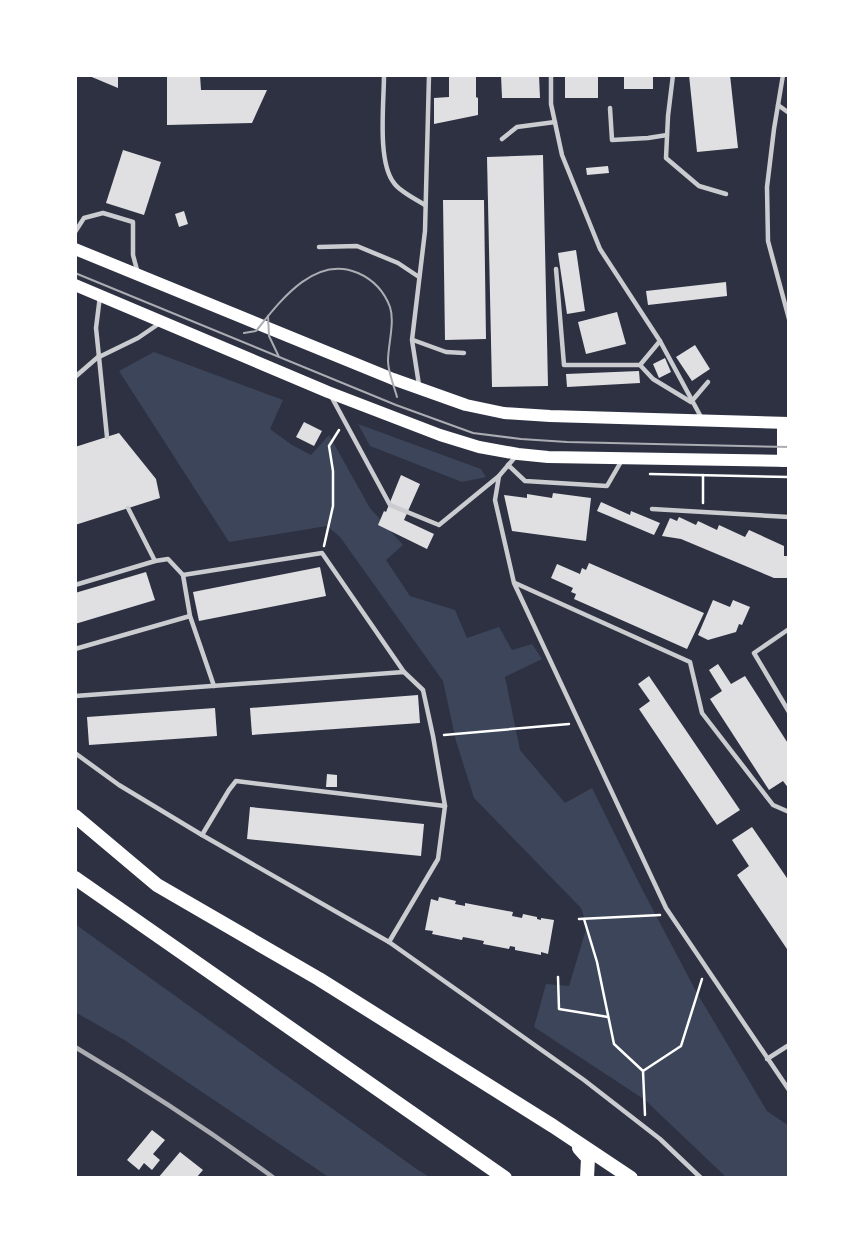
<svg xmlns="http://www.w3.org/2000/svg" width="864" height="1253" viewBox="0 0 864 1253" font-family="Barlow,sans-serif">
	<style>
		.green { fill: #3c4559 }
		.building { fill: #e0e0e3 }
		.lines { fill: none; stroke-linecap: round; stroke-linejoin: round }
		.path { stroke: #fff; stroke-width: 2.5 }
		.service { stroke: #caccd0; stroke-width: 4.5 }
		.secondary { stroke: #fff; stroke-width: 12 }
		.primary { stroke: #fff; stroke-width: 14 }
		.tram { stroke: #abadb3; stroke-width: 2 }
		.rail { stroke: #abadb3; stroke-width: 4.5 }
	</style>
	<rect width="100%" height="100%" fill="#2d3142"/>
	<g class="green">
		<polygon points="154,352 283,400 270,429 292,445 311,455 329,435 370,508 403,545 386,560 410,596 455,610 467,638 499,627 512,650 532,644 542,659 505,677 520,750 565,803 592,788 641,887 697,993 767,1111 789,1126 789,1178 727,1178 645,1100 534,1027 546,984 569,986 587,926 581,908 474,798 456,741 443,681 340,537 327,526 229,542 119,371"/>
		<polygon points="358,424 481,469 486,477 462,482 370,446"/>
		<polygon points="75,924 418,1170 431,1178 330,1178 126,1041 75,1012"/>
	</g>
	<g class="building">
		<polygon points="87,75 118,75 118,88"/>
		<polygon points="167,75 200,75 201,90 267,90 252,123 167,125"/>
		<polygon points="449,75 476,75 476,97 478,98 478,115 434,124 434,98 449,97"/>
		<polygon points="501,75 539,75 540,98 502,98"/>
		<rect x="565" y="75" width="33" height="23"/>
		<rect x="624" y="75" width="29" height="14"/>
		<polygon points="689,75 730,75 738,148 697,152"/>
		<polygon points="123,150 161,162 144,215 106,203"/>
		<polygon points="543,155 548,386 492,387 487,157"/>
		<polygon points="608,166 609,173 587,175 586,168"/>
		<polygon points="443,200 484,200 486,339 445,340"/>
		<polygon points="184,211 188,224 179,227 175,214"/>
		<polygon points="576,250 585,311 567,314 558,253"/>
		<polygon points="726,282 727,296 648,305 646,291"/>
		<polygon points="617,312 626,344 586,354 578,322"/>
		<polygon points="695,345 710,369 692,381 676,357"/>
		<polygon points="665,358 671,372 659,378 653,364"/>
		<polygon points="639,371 640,383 567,387 566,374"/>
		<polygon points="304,422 322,431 314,446 296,437"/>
		<polygon points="119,433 156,479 160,498 75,525 75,447"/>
		<polygon points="401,475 420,484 404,520 434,534 427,549 378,525 384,511 386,512"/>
		<polygon points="553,493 591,498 586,541 512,531 504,495 527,498 527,494 552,498"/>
		<polygon points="601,502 630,515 631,511 660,523 654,535 597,511"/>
		<polygon points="679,517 696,525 698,521 717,530 719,525 745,537 749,530 784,546 784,556 789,556 789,578 774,578 681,539 662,536 670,518 677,521"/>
		<polygon points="589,563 704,613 687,649 574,599 576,594 571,592 573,588 551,578 557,564 580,574 582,568 586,570"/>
		<polygon points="320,567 326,596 199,621 193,592"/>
		<polygon points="146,572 155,600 75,624 75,593"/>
		<polygon points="713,600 730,607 733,600 750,607 742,625 739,624 736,632 708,640 698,635"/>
		<polygon points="718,664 731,684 745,676 789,745 789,789 783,781 769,790 710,699 722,691 709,670"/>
		<polygon points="649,676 740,810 717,825 639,709 650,701 638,684"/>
		<polygon points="418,695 420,723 252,735 250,708"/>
		<polygon points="215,708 217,736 89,745 87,717"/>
		<polygon points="327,774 337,775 337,787 326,787"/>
		<polygon points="250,807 424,824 421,856 247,839"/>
		<polygon points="752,827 789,881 789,952 737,875 749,866 732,840"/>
		<polygon points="439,897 456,901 455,904 465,906 465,903 513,912 512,916 522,918 523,914 537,917 537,919 541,920 541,918 554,920 548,954 541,952 541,955 515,950 515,947 510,946 509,949 483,944 484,941 463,937 462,940 432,934 433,931 425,930 431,899 438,901"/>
		<polygon points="152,1130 165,1140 153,1154 160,1160 152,1170 144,1163 139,1170 127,1160"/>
		<polygon points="180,1152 203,1170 196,1178 158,1178"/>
	</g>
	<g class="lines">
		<g class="path">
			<polyline points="650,474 789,477"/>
			<polyline points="703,503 703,475"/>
			<polyline points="324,546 333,506 333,471 329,446 339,430"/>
			<polyline points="444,735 569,724"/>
			<polyline points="579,919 660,915"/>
			<polyline points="584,919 597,962 614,1044 643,1071 645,1115"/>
			<polyline points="558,977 559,1009 608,1017"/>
			<polyline points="643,1071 681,1046 702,979"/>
		</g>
		<g class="service">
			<path d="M384,75C384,103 377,162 394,183C399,191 417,200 425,205"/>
			<polyline points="551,75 551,104 562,155 600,249 660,341 640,365 564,365 556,269"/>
			<polyline points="673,75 668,116 666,158 699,186 726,194"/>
			<polyline points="783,75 774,129 767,187 768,241 789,319"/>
			<polyline points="778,105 789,113"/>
			<polyline points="610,108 612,140 648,138 667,135"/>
			<polyline points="502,139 517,127 555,122"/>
			<polyline points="75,232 84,218 103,213 133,222 133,255 137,270"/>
			<polyline points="319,247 357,246 398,263 419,277"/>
			<polyline points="100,296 96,328 99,357 138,338 160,323"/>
			<polyline points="413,340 446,352 464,353"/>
			<polyline points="660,341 701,417"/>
			<polyline points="99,357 107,437"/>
			<polyline points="640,365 653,379 691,402 708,382"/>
			<polyline points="75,377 98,357"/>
			<polyline points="419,385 412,340 425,231 429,75"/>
			<polyline points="331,396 390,505 439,525 499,476 516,456"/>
			<polyline points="508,465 525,481 607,486 622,460"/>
			<polyline points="499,476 495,500 514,583 666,908 789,1090"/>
			<polyline points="128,508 155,561"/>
			<polyline points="652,509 789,517"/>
			<polyline points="183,575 322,553 404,672"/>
			<polyline points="515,583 690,662 702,713 773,805 789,812"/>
			<polyline points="75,585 155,561 168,559 183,575 190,616 214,686"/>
			<polyline points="789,629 754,653 789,712"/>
			<polyline points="75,649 190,616"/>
			<polyline points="75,696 404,672 423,690 433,736 445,806"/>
			<polyline points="75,753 119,785 202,835 389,942 584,1080 660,1139 701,1178"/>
			<polyline points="202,835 229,790 236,781 445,806 438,859 389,942"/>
			<polyline points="767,1059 789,1045"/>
		</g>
		<g class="secondary">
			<polyline points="75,249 393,379 466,405 504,413 550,416 789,423"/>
			<polyline points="75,285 328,392 440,435 479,447 518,454 548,457 789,461"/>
			<polyline points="783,461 783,423"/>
		</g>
		<g class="primary">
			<polyline points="75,816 157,885 319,979 553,1126 631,1178"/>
			<polyline points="75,878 505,1178"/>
			<polyline points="579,1148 588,1158 587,1178"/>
		</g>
		<g class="tram">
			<polyline points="75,273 396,405 473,433 521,439 567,442 789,447"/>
			<polyline points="268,316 269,336 279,357"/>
			<path d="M244,333L256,331C280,301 315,254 358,273C374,280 384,291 390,307C395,322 388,345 388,361C388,372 394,386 397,397"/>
		</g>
		<path class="rail" d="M75,1047C144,1088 210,1131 274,1178"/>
	</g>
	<rect width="864" height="1253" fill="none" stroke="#ffffff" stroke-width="154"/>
</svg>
